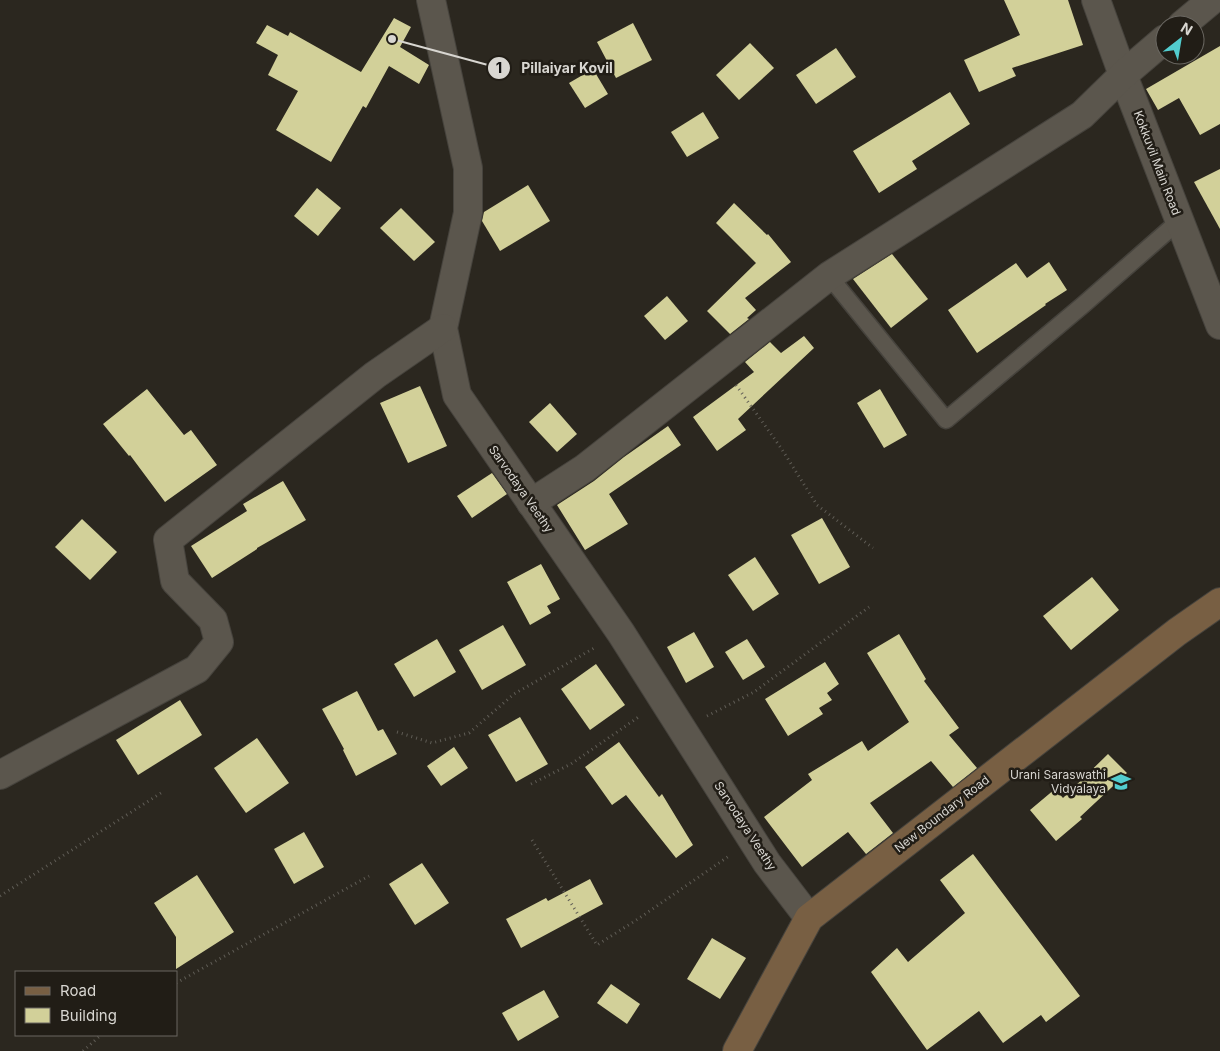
<svg xmlns="http://www.w3.org/2000/svg" width="1220" height="1051" viewBox="0 0 1220 1051" font-family="Inter,sans-serif">
	<style>
		.building { fill: #d2d099 }
		.lines { fill: none; stroke-linecap: round; stroke-linejoin: round }
		.lane-casing { stroke: #46433d; stroke-width: 19 }
		.street-casing { stroke: #46433d; stroke-width: 30 }
		.secondary-casing { stroke: #46433d; stroke-width: 30 }
		.path { stroke: #605d56; stroke-width: 3; stroke-dasharray: 1 4; stroke-linecap: butt }
		.lane { stroke: #5b564d; stroke-width: 16 }
		.street { stroke: #5b564d; stroke-width: 28 }
		.secondary { stroke: #785f43; stroke-width: 28 }
		.labels { text-anchor: middle; stroke-width: 5; stroke-linejoin: round; paint-order: stroke }
		.street-label { font-size: 12px; fill: #d8d6d1; stroke: #211d16 }
		.poi-label { font-size: 12px; fill: #d8d6d1; stroke: #211d16; text-anchor: end }
		.leader { fill: none; stroke: #d8d6d1; stroke-width: 2 }
		.callout-dot { fill: #d8d6d1; stroke: #211d16; stroke-width: 2 }
		.mark-label { font-size: 15px; text-anchor: middle; font-weight: bold; fill: #111 }
		.callout-label { font-size: 14px; text-anchor: middle; font-weight: bold; fill: #d8d6d1; stroke: #211d16; stroke-width: 5; stroke-linejoin: round; paint-order: stroke }
	</style>
	<rect width="100%" height="100%" fill="#2b271f"/>
	<g class="building">
		<polygon points="1004,0 1068,0 1083,45 1012,68 1016,76 979,92 964,60 1020,35"/>
		<polygon points="394,18 411,27 400,47 429,65 419,84 389,66 366,108 363,106 331,162 276,130 298,91 268,75 278,55 256,43 267,25 288,36 290,32 361,72"/>
		<polygon points="633,23 652,60 616,78 597,42"/>
		<polygon points="750,43 774,68 739,100 716,75"/>
		<polygon points="1220,46 1220,124 1200,135 1179,98 1158,110 1146,89"/>
		<polygon points="836,48 856,77 816,104 796,75"/>
		<polygon points="593,69 608,94 585,108 569,83"/>
		<polygon points="950,92 970,124 912,161 917,169 879,193 853,151"/>
		<polygon points="703,112 719,138 687,157 671,132"/>
		<polygon points="1220,169 1220,229 1194,182"/>
		<polygon points="528,185 550,221 500,251 482,221 484,212"/>
		<polygon points="317,188 341,208 318,236 294,216"/>
		<polygon points="734,203 767,235 768,234 791,262 745,298 756,310 747,318 749,319 730,334 707,311 756,263 716,223"/>
		<polygon points="401,208 435,242 414,261 380,228"/>
		<polygon points="892,254 928,299 891,328 853,279"/>
		<polygon points="1049,262 1067,290 1045,304 1046,305 977,353 948,310 1016,263 1027,278"/>
		<polygon points="667,296 688,321 665,340 644,316"/>
		<polygon points="804,336 814,348 738,419 746,430 717,451 693,417 754,372 745,362 770,342 781,353"/>
		<polygon points="420,386 447,446 408,463 380,403"/>
		<polygon points="147,389 184,435 191,430 217,465 165,502 130,455 129,456 103,424"/>
		<polygon points="880,389 907,435 884,448 857,403"/>
		<polygon points="550,403 577,434 557,452 529,422"/>
		<polygon points="668,426 681,445 609,494 628,524 585,550 557,505 594,481 624,457"/>
		<polygon points="492,473 507,494 472,518 457,496"/>
		<polygon points="283,481 306,520 257,548 257,549 212,578 191,546 247,511 243,504"/>
		<polygon points="822,518 850,567 819,584 791,535"/>
		<polygon points="82,519 117,552 90,580 55,547"/>
		<polygon points="755,557 779,594 753,611 728,575"/>
		<polygon points="541,564 560,599 547,606 551,613 530,625 507,582"/>
		<polygon points="1092,577 1119,610 1071,650 1043,616"/>
		<polygon points="503,625 526,665 482,690 459,650"/>
		<polygon points="694,632 714,667 686,683 667,647"/>
		<polygon points="899,634 926,679 924,681 959,728 949,735 977,768 953,787 931,761 870,803 893,833 866,854 848,832 802,867 764,817 812,780 808,774 862,741 868,751 909,722 867,653"/>
		<polygon points="437,639 456,672 414,697 394,664"/>
		<polygon points="747,639 765,667 743,680 725,652"/>
		<polygon points="825,662 839,684 827,693 832,700 819,708 823,714 788,736 765,699"/>
		<polygon points="596,664 625,705 590,730 561,689"/>
		<polygon points="357,691 378,731 383,729 397,754 356,776 343,750 344,749 322,709"/>
		<polygon points="180,700 202,735 138,775 116,740"/>
		<polygon points="520,717 548,764 516,782 488,735"/>
		<polygon points="257,738 289,783 246,813 214,768"/>
		<polygon points="619,742 659,797 662,794 693,845 676,858 626,795 612,805 585,767"/>
		<polygon points="454,747 468,768 441,786 427,766"/>
		<polygon points="1108,754 1127,773 1080,817 1082,819 1056,841 1030,810 1055,789 1063,798"/>
		<polygon points="304,832 324,867 294,884 274,849"/>
		<polygon points="973,854 1080,996 1046,1022 1041,1015 1003,1043 979,1011 927,1050 871,972 897,948 908,962 965,913 940,880"/>
		<polygon points="422,863 449,903 415,925 389,884"/>
		<polygon points="197,875 234,932 176,969 176,937 154,903"/>
		<polygon points="590,879 603,904 521,948 506,919 546,898 548,901"/>
		<polygon points="712,938 746,958 720,999 687,979"/>
		<polygon points="611,984 640,1004 627,1024 597,1003"/>
		<polygon points="544,990 559,1017 518,1041 502,1013"/>
	</g>
	<g class="lines">
		<defs>
			<polyline id="lane" points="829,276 946,420 1083,305 1179,221"/>
			<g id="street">
				<polyline points="431,0 468,168 468,213 443,328 457,395 621,633 767,863 809,918"/>
				<polyline points="1096,0 1123,75 1220,325"/>
				<polyline points="1182,25 1212,0"/>
				<polyline points="531,503 585,468 829,276 1082,115 1123,75 1165,39"/>
				<polyline points="0,775 197,669 219,642 213,620 175,581 168,540 375,375 443,328"/>
			</g>
			<polyline id="secondary" points="737,1051 809,918 1177,632 1220,602"/>
		</defs>
		<use href="#lane" class="lane-casing"/>
		<use href="#street" class="street-casing"/>
		<use href="#secondary" class="secondary-casing"/>
		<g class="path">
			<polyline points="736,385 781,448 817,505 873,548"/>
			<polyline points="707,716 754,692 869,607"/>
			<polyline points="397,732 432,743 469,733 514,694 596,647"/>
			<polyline points="531,784 571,764 640,716"/>
			<polyline points="532,840 597,945 638,919 729,856"/>
			<polyline points="0,896 161,793"/>
			<polyline points="176,983 369,876"/>
			<polyline points="83,1051 101,1035"/>
		</g>
		<use href="#lane" class="lane"/>
		<use href="#street" class="street"/>
		<use href="#secondary" class="secondary"/>
	</g>
	<defs>
		<symbol id="school-bare" viewBox="-9 -9 18 18"><path d="M0-5L7-2L0 1L-7-2ZM-4 1L0 2.5L4 1V4Q0 6-4 4Z" fill="#52cdcf" stroke="#211d16" stroke-width="2.5" paint-order="stroke"/></symbol>
	</defs>
	<g fill-rule="evenodd">
		<use href="#school-bare" x="1107" y="768" width="28" height="28"/>
	</g>
	<g class="labels">
		<g class="street-label">
			<text transform="translate(1157 163) rotate(69)" y="4">Kokkuvil Main Road</text>
			<text transform="translate(521 489) rotate(55)" y="4">Sarvodaya Veethy</text>
			<text transform="translate(942 814) rotate(-38)" y="4">New Boundary Road</text>
			<text transform="translate(745 826) rotate(57)" y="4">Sarvodaya Veethy</text>
		</g>
		<g class="poi-label">
			<text x="1106" y="779">Urani Saraswathi<tspan x="1106" dy="14">Vidyalaya</tspan></text>
		</g>
	</g>
	<path class="leader" d="M392 39L499 68"/>
	<g class="callout-dot">
		<circle cx="392" cy="39" r="5"/>
		<circle cx="499" cy="68" r="12"/>
	</g>
	<g class="mark-label">
		<text x="499" y="73">1</text>
	</g>
	<g class="callout-label">
		<text x="567" y="73">Pillaiyar Kovil</text>
	</g>
	<rect x="15" y="971" width="162" height="65" fill="#211d16" stroke="#6a6761"/>
	<rect x="25" y="987" width="25" height="8" fill="#785f43" stroke="#6a6761"/>
	<text x="60" y="996" font-size="15" fill="#d8d6d1">Road</text>
	<rect x="25" y="1008" width="25" height="15" fill="#d2d099" stroke="#6a6761"/>
	<text x="60" y="1021" font-size="15" fill="#d8d6d1">Building</text>
	<g transform="translate(1180 40) rotate(31)"><circle r="24" fill="#211d16" stroke="#6a6761"/>
	<path d="M0-4L9 19L0 12L-9 19Z" fill="#52cdcf"/>
	<text y="-8" font-size="14" font-weight="bold" text-anchor="middle" fill="#d8d6d1">N</text>
	</g>
</svg>
